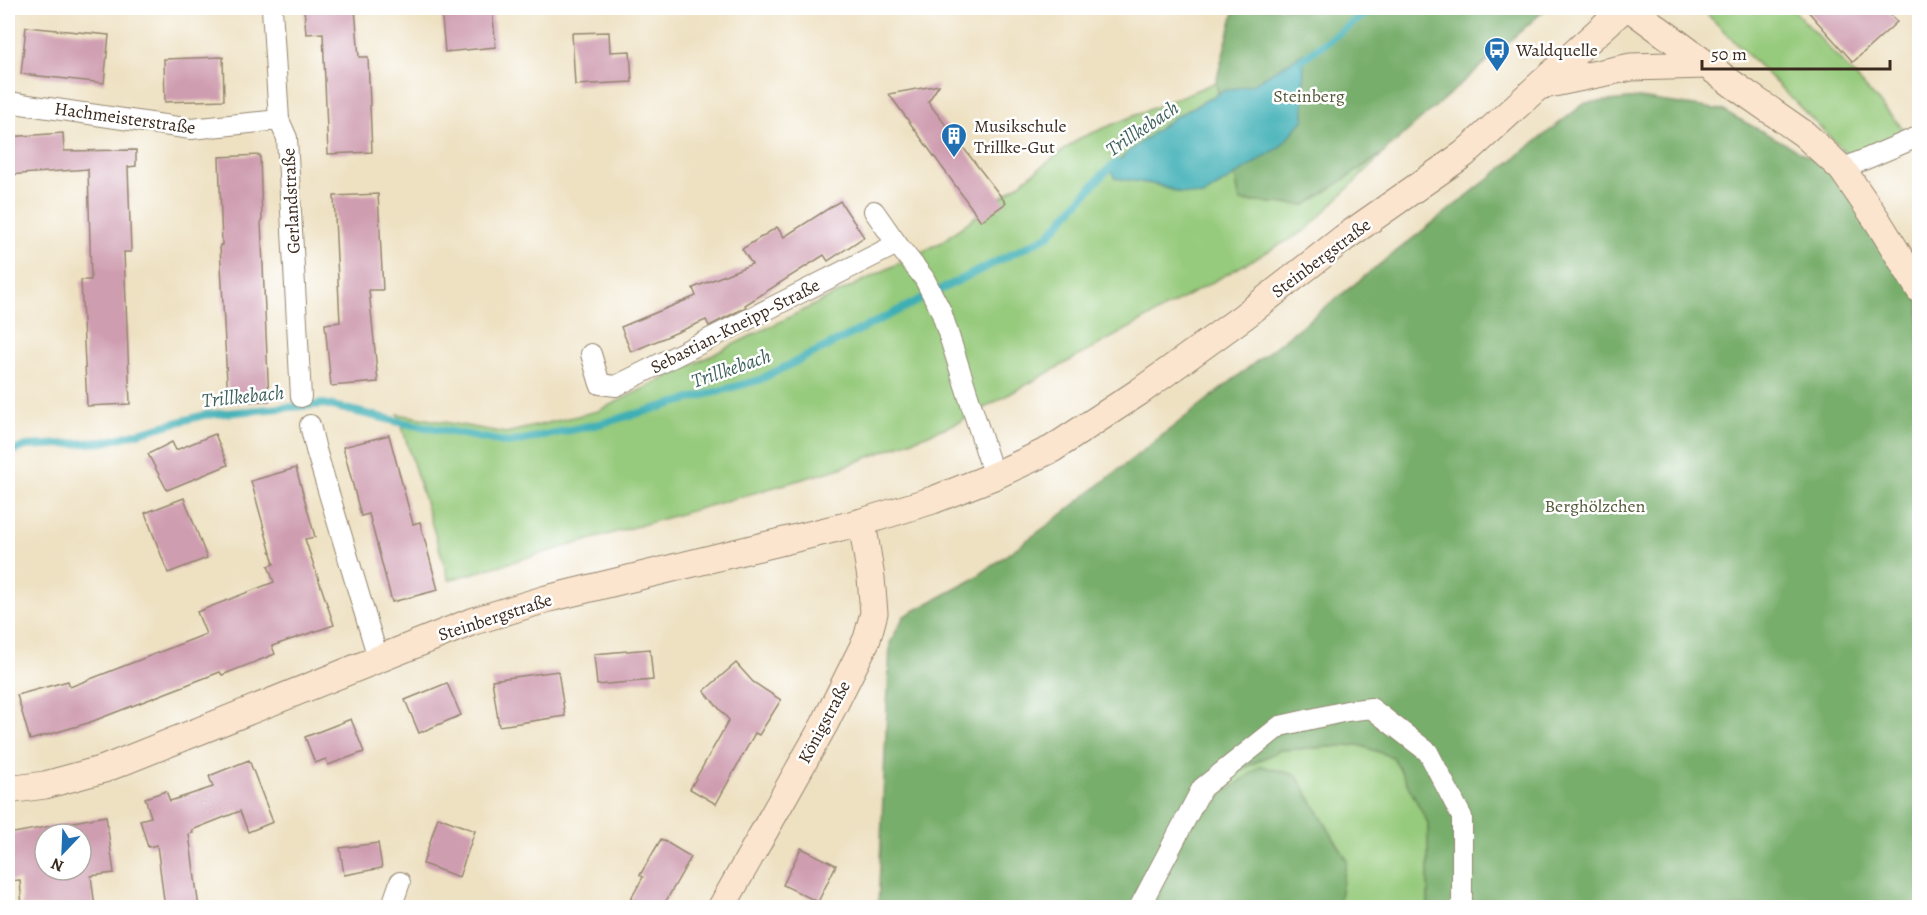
<svg xmlns="http://www.w3.org/2000/svg" width="1927" height="915" viewBox="0 0 1927 915" font-family="Alegreya,serif">
	<style>
		.green { fill: #96ca7c; stroke: #687a4d; stroke-width: 1.5 }
		.forest { fill: #78ae6c; stroke: #5a6c45; stroke-width: 1.5 }
		.water { fill: #3eafb5; stroke: #3c6c6a; stroke-width: 1.5 }
		.lines { fill: none; stroke-linecap: round; stroke-linejoin: round }
		.stream { stroke: #3eafb5; stroke-width: 8 }
		.building { fill: #cf9db0; fill-rule: evenodd }
		.street-casing { stroke: #948670; stroke-width: 22 }
		.secondary-casing { stroke: #948670; stroke-width: 29 }
		.street { stroke: #fff; stroke-width: 20 }
		.secondary { stroke: #fbe5cf; stroke-width: 27 }
		.labels { text-anchor: middle; stroke-width: 5; stroke-linejoin: round; paint-order: stroke }
		.poi-label { font-size: 18px; fill: #3b2a1e; stroke: #fff; text-anchor: start }
		.park-label { font-size: 18px; fill: #565a3a; stroke: #fff }
		.street-label { font-size: 18px; fill: #3b2a1e; stroke: #fff }
		.water-label { font-size: 20px; font-style: italic; fill: #3c5f5a; stroke: #fff }
	</style>
	<rect width="100%" height="100%" fill="#fff"/>
	<filter id="ink" filterUnits="userSpaceOnUse"><feTurbulence type="fractalNoise" baseFrequency=".0167" numOctaves="2"/><feDisplacementMap in="SourceGraphic" scale="12" xChannelSelector="R" yChannelSelector="G"/><feConvolveMatrix kernelMatrix="1 2 1 2 8 2 1 2 1" color-interpolation-filters="sRGB"/></filter>
	<filter id="wash" filterUnits="userSpaceOnUse"><feTurbulence type="fractalNoise" baseFrequency=".008" numOctaves="4" result="noise"/><feDisplacementMap in="SourceGraphic" scale="24" xChannelSelector="R" yChannelSelector="G"/><feGaussianBlur stdDeviation="1.35" result="paint"/><feColorMatrix in="noise" values="0 0 0 0 0 0 0 0 0 0 0 0 0 0 0 0 0 1.4 0 .05"/><feComposite in="paint" operator="in"/></filter>
	<g filter="url(#wash)">
		<rect width="100%" height="100%" fill="#eee1c2"/>
		<g class="green">
			<polygon points="1701,8 1792,8 1908,134 1851,158"/>
			<polygon points="1216,82 1240,201 1306,205 1384,153 1305,231 957,423 838,469 449,580 398,414 506,433 598,411 940,243 1080,138"/>
			<polygon points="1359,745 1393,757 1428,823 1428,907 1140,908 1204,788 1280,750"/>
		</g>
		<g class="forest">
			<polygon points="1235,8 1547,8 1384,152 1306,205 1240,201 1216,82"/>
			<polygon points="1639,98 1722,110 1829,167 1919,290 1919,907 1428,907 1428,823 1393,757 1359,745 1280,750 1204,788 1140,907 878,908 890,643 904,616 972,580 1052,522 1585,103"/>
			<polygon points="1261,766 1296,775 1347,860 1338,907 1153,908 1177,851 1196,814"/>
		</g>
		<polygon class="water" points="1304,53 1304,119 1280,147 1203,196 1180,193 1158,185 1115,178 1111,168 1129,151 1173,118 1223,91 1251,85"/>
		<g class="lines">
			<g class="stream">
				<polyline points="1297,63 1373,8"/>
				<polyline points="8,453 26,446 105,442 204,415 324,404 404,423 509,443 599,424 759,380 1048,236 1104,173 1117,163"/>
			</g>
		</g>
		<g id="blocks">
			<g class="building">
				<polygon points="304,8 355,8 359,57 368,57 372,152 328,154 323,33 306,34"/>
				<polygon points="441,8 492,8 496,47 445,52"/>
				<polygon points="1805,8 1885,8 1897,22 1853,62"/>
				<polygon points="26,27 109,35 104,83 21,74"/>
				<polygon points="609,32 610,52 630,51 632,82 575,85 572,33"/>
				<polygon points="223,57 224,100 165,102 164,59"/>
				<polygon points="939,85 928,102 1006,203 981,221 889,94"/>
				<polygon points="63,133 64,151 136,150 136,166 128,167 131,252 124,252 130,404 87,406 81,280 91,280 88,169 8,175 8,137"/>
				<polygon points="260,155 262,221 261,221 269,401 228,402 220,245 222,245 219,157"/>
				<polygon points="378,194 383,290 369,290 378,382 331,386 325,324 340,322 334,196"/>
				<polygon points="840,201 864,237 828,261 824,255 745,305 746,307 709,326 706,320 631,352 621,327 696,296 693,288 752,264 742,249 777,227 784,237"/>
				<polygon points="215,434 228,465 167,490 148,454 172,442 176,450"/>
				<polygon points="389,435 413,524 420,522 438,590 392,602 369,514 361,516 343,447"/>
				<polygon points="296,468 315,537 305,539 334,625 272,646 275,654 222,675 220,672 88,723 30,740 17,695 68,681 70,687 206,634 197,612 274,582 268,566 274,564 251,481"/>
				<polygon points="184,498 207,558 168,573 145,513"/>
				<polygon points="650,649 653,680 597,685 594,654"/>
				<polygon points="736,663 753,682 781,700 759,735 755,733 716,804 690,789 729,720 704,691"/>
				<polygon points="558,671 565,716 499,726 492,680"/>
				<polygon points="447,683 461,715 419,733 405,700"/>
				<polygon points="351,719 364,752 328,765 326,759 315,763 305,737"/>
				<polygon points="249,760 273,822 248,832 240,811 192,830 193,833 189,834 199,908 165,908 157,845 148,847 140,820 151,817 145,798 166,791 170,801 213,787 209,776"/>
				<path d="M106,816L114,873L91,876L95,907H22L20,880L8,881V834ZM45,834H81V870H45Z"/>
				<polygon points="438,817 475,831 459,877 423,864"/>
				<polygon points="661,839 691,857 662,908 626,908 643,877 640,875"/>
				<polygon points="378,843 382,868 344,875 340,848"/>
				<polygon points="801,848 836,865 818,902 783,885"/>
			</g>
		</g>
	</g>
	<g filter="url(#ink)">
		<use href="#blocks" fill-opacity="0" stroke="#948670" stroke-width="1.5"/>
		<g class="lines">
			<defs>
				<g id="street">
					<polyline points="272,8 279,120 287,138 301,397"/>
					<polyline points="8,102 191,129 279,120"/>
					<polyline points="1842,169 1920,136"/>
					<polyline points="874,211 897,244 924,278 941,311 994,476"/>
					<polyline points="591,354 600,384 616,386 897,244"/>
					<polyline points="310,425 316,450 378,658"/>
					<polyline points="391,908 400,882"/>
					<polyline points="1139,908 1202,788 1280,726 1347,711 1371,708 1428,752 1462,817 1462,908"/>
				</g>
				<g id="secondary">
					<polyline points="1630,8 1734,85 1804,134 1842,169 1877,220 1920,290"/>
					<polyline points="1539,86 1631,67 1707,65"/>
					<polyline points="8,790 45,785 104,769 471,622 546,599 862,522 933,500 994,476 1052,449 1139,392 1243,317 1344,238 1464,154 1624,8"/>
					<polyline points="721,908 824,725 867,639 874,613 871,578 862,522"/>
				</g>
			</defs>
			<use href="#street" class="street-casing"/>
			<use href="#secondary" class="secondary-casing"/>
			<use href="#street" class="street"/>
			<use href="#secondary" class="secondary"/>
		</g>
	</g>
	<defs>
		<symbol id="bus-pin" viewBox="-11 -11 22 30"><path d="M0 17L-7.5 6A9.5 9.5 0 1 1 7.5 6Z" fill="#1f6fb2" stroke="#fff"/><path d="M-5-6H5V4H4V6H2V4H-2V6H-4V4H-5ZM-3.5-4V0h7V-4ZM-3.5 1.2v1.5H-2V1.2ZM2 1.2v1.5H3.5V1.2Z" fill="#fff"/></symbol>
		<symbol id="building-pin" viewBox="-11 -11 22 30"><path d="M0 17L-7.5 6A9.5 9.5 0 1 1 7.5 6Z" fill="#1f6fb2" stroke="#fff"/><path d="M-4-6H4V6H1V3H-1V6H-4ZM-2.5-4.3h1.7v1.8h-1.7ZM.8-4.3h1.7v1.8H.8ZM-2.5-1h1.7V.8h-1.7ZM.8-1h1.7V.8H.8Z" fill="#fff"/></symbol>
	</defs>
	<g fill-rule="evenodd">
		<use href="#bus-pin" x="1482" y="35" width="30" height="40"/>
		<use href="#building-pin" x="939" y="121" width="30" height="40"/>
	</g>
	<g class="labels">
		<g class="poi-label">
			<text x="1516" y="56">Waldquelle</text>
			<text x="974" y="132">Musikschule<tspan x="974" dy="21">Trillke-Gut</tspan></text>
		</g>
		<g class="park-label">
			<text x="1309" y="102">Steinberg</text>
			<text x="1595" y="512">Berghölzchen</text>
		</g>
		<g class="street-label">
			<text transform="translate(125 118) rotate(8)" y="6">Hachmeisterstraße</text>
			<text transform="translate(291 201) rotate(-93)" y="6">Gerlandstraße</text>
			<text transform="translate(1321 258) rotate(-37)" y="6">Steinbergstraße</text>
			<text transform="translate(735 326) rotate(-27)" y="6">Sebastian-Kneipp-Straße</text>
			<text transform="translate(495 617) rotate(-18)" y="6">Steinbergstraße</text>
			<text transform="translate(824 722) rotate(-62)" y="6">Königstraße</text>
		</g>
		<g class="water-label">
			<text transform="translate(1142 128) rotate(-34)" y="7">Trillkebach</text>
			<text transform="translate(731 368) rotate(-19)" y="7">Trillkebach</text>
			<text transform="translate(243 396) rotate(-6)" y="7">Trillkebach</text>
		</g>
	</g>
	<rect width="1927" height="915" fill="none" stroke="#fff" stroke-width="30"/>
	<g transform="translate(63 852) rotate(203)"><circle r="28" fill="#ffffff" stroke="#b1aaa5" stroke-width="1.5"/>
	<path d="M0-4.5L10 22L0 15L-10 22Z" fill="#1f6fb2"/>
	<text y="-9" font-size="16" font-weight="bold" text-anchor="middle" fill="#3b2a1e">N</text>
	</g>
	<path d="M1702 60v9h188v-9" fill="none" stroke="#3b2a1e" stroke-width="3"/>
	<text x="1711" y="60" font-size="18" fill="#3b2a1e" stroke="#ffffff" stroke-width="4.5" paint-order="stroke">50 m</text>
</svg>
